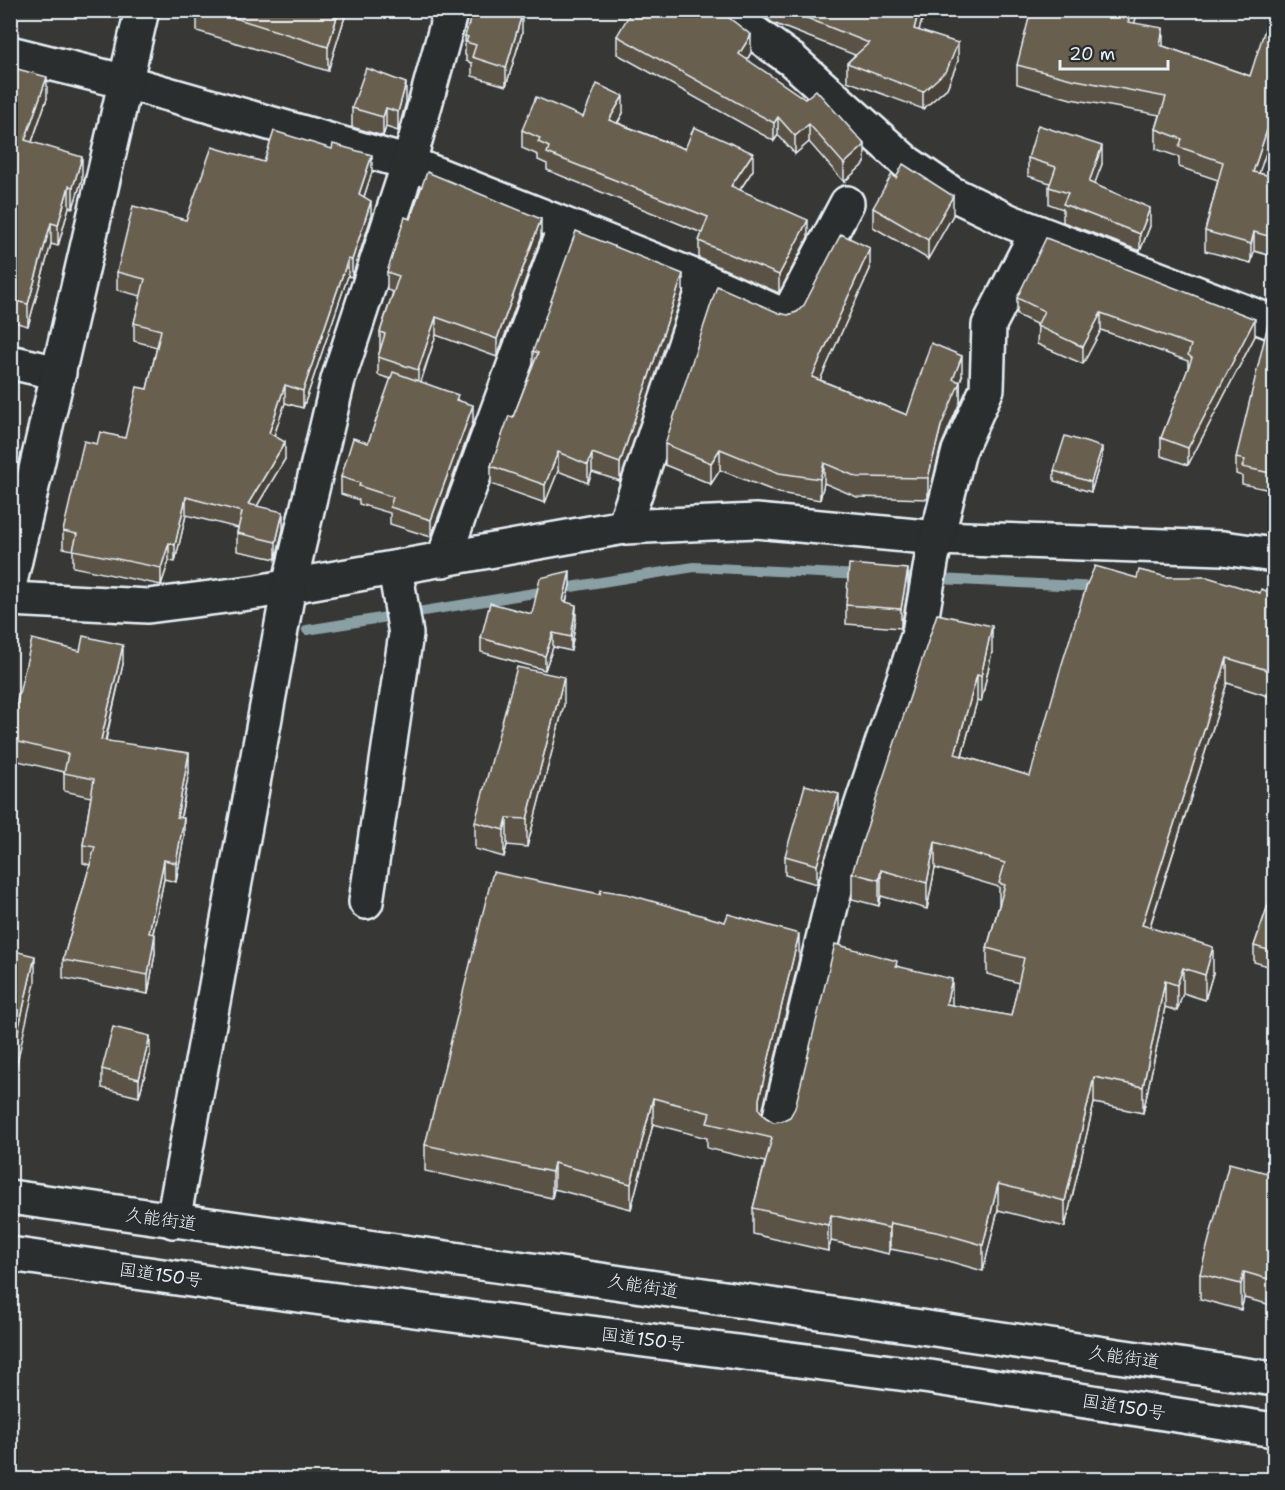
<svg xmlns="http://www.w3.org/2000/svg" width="1285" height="1490" viewBox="0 0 1285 1490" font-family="'Shantell Sans','Klee One',sans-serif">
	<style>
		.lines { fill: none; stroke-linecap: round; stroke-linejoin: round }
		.stream { stroke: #8aa0a5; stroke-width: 10 }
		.minor-casing { stroke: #e8f1f8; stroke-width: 38 }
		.highway-casing { stroke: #e8f1f8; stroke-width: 38 }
		.minor { stroke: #2a2d2e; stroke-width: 33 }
		.highway { stroke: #2a2d2e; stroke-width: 33 }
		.wall { fill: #5a5245; stroke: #e8f1f8; stroke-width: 1.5 }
		.shaded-wall { fill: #4a4238; stroke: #e8f1f8; stroke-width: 1.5 }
		.building { fill: #695f50; stroke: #e8f1f8; stroke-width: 1.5 }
		.labels { text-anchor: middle; stroke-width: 4.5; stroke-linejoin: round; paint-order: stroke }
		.street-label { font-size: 18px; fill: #e8f1f8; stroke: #2a2d2e }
	</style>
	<rect width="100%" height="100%" fill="#373735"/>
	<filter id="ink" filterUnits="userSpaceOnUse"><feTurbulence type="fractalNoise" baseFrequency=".0167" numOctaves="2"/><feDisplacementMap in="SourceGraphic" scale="12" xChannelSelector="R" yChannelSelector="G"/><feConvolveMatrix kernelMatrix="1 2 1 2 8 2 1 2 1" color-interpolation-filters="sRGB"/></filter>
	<g filter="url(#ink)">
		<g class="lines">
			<g class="stream">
				<polyline points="896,577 1099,587"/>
				<polyline points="307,630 694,567 862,575"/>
			</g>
			<defs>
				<g id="minor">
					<polyline points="723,10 792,60 906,162 951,193 1011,222 1274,323"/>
					<polyline points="10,53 126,82 409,163 706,281 787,317 847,203"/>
					<polyline points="10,362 59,373"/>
					<polyline points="624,527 706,281"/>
					<polyline points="443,560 565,226"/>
					<polyline points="10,582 142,10"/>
					<polyline points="10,599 148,606 257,592 624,527 756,521 937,538 1223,548 1274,555"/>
					<polyline points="366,902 406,634 395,568"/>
					<polyline points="777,1129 840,869 919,633 932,557 959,451 987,389 989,325 1037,232"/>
					<polyline points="173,1221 289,586 338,380 409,163 451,10"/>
				</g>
				<g id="highway">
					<polyline points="10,1197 567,1275 1274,1379"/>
					<polyline points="10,1254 260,1290 930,1377 1274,1430"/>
				</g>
			</defs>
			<use href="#minor" class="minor-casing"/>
			<use href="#highway" class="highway-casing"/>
			<use href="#minor" class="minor"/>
			<use href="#highway" class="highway"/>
		</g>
		<g class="wall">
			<polygon points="197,10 347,10 328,71 197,31"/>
			<polygon points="756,10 925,10 919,30 958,61 947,88 923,109 847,81 847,63 855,55 773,23"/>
			<polygon points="1275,10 1275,126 1259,173 1275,177 1275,257 1254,251 1251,263 1205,251 1205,231 1218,180 1179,167 1179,157 1156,149 1156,129 1160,115 1071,99 1017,84 1017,65 1135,23 1163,46 1250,76"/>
			<polygon points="522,33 506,86 472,76 472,63 466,61 466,55 465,55 465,36"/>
			<polygon points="617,36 751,53 747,60 865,163 844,182 809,142 795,154 778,135 774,141 617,54"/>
			<polygon points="10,67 47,98 32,142 82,179 73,208 69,207 58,246 51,244 28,326 10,321"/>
			<polygon points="406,102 398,131 386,127 383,136 352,127 352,108"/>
			<polygon points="623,113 618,123 685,149 753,170 740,190 808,237 779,293 699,258 699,241 702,233 547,170 547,164 538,160 538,155 522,148 522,130 583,117"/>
			<polygon points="1028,158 1102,164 1094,184 1150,226 1140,251 1063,222 1063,209 1049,204 1049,187 1050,183 1028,176"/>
			<polygon points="264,162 372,172 364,197 371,218 352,277 348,276 303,408 285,403 274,436 285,459 257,506 283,529 276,559 237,551 237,533 238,528 186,515 175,562 169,561 161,585 73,567 73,550 63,548 63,531 97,444 125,438 147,389 157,347 134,341 134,323 141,296 117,290 117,272"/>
			<polygon points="896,178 953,215 928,259 873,227 873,208"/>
			<polygon points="410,219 541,237 497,357 436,335 421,382 458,400 473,422 431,537 390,524 390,513 359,504 359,500 341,494 341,477 368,443 391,379 378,375 378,357 380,350 380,332 393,292 387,290 387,272"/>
			<polygon points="870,269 820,380 907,415 962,376 960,381 960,402 941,446 928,499 857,497 824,483 820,500 779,493 720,470 711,484 665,465 665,444 788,315 797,312"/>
			<polygon points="683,292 620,481 592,472 588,483 558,471 545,503 491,484 491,466 513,417 533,367 533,351"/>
			<polygon points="1017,298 1255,336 1188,465 1161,456 1161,438 1188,369 1188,361 1101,330 1083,364 1037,344 1038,325 1017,315"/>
			<polygon points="1275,324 1275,491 1242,484 1242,476 1236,474 1236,458"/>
			<polygon points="1102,456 1091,492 1054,481 1054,471"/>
			<polygon points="1167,577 1260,593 1275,594 1275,696 1274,698 1227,683 1150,927 1213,973 1205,1000 1183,993 1177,1011 1165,1007 1143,1113 1094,1103 1065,1227 998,1210 983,1271 941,1259 890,1249 889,1254 831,1241 828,1251 753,1234 753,1208 765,1162 707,1148 707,1138 653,1124 631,1209 554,1189 552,1198 425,1171 425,1145 799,959 762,1113 765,1117 773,1122 782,1121 790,1117 897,966 952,1005 1011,1016 1019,983 987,974 987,948 999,905 999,887 935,868 927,909 881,896 879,906 852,899 852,873 992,652 981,702 977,701 962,756 1030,776 1137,578"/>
			<polygon points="570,585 566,602 576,619 571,651 553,647 545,670 481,652 481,638 532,614"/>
			<polygon points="908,588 901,628 846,624 846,605"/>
			<polygon points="123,664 106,740 189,772 181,817 184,837 176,882 164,879 153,934 155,953 148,994 63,978 63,960 90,865 83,863 83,845 91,797 64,791 64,772 10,759 10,731"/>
			<polygon points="564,705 527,847 507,845 504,857 475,849 475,822"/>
			<polygon points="839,813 817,884 785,875 785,856"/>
			<polygon points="1275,885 1275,968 1254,962 1254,946"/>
			<polygon points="150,1055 139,1097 102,1088 102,1069"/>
			<polygon points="1275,1175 1275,1306 1244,1298 1241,1310 1200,1299 1200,1274"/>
		</g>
		<g class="shaded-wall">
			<polygon points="339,10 347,10 328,71 328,47"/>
			<polygon points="919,10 925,10 914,47 914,29"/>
			<polygon points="1132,10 1139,10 1128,41 1128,22"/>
			<polygon points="522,14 522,33 506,86 506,68"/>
			<polygon points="1163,28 1163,48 1160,45"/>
			<polygon points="751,35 751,53 739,72 739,54"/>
			<polygon points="958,43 958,61 947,88 923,109 923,92"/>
			<polygon points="47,77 47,98 25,162 25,140"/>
			<polygon points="406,83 406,102 398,131 398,112"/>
			<polygon points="623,96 623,113 609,137 609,120"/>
			<polygon points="1275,106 1275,126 1253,191 1253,172"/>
			<polygon points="386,108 386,127 383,136 383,117"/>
			<polygon points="778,117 778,135 774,141 774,123"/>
			<polygon points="809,124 809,142 795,154 795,136"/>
			<polygon points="865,145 865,163 844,182 844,164"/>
			<polygon points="1102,146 1102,164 1089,199 1089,182"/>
			<polygon points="753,153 753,170 731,203 731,186"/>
			<polygon points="372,155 372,172 359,212 359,194"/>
			<polygon points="82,157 82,179 73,208 73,187"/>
			<polygon points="69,186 69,207 58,246 58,225"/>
			<polygon points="953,196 953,215 928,259 928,240"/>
			<polygon points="371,201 371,218 352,277 352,260"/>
			<polygon points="1150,208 1150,226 1140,251 1140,234"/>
			<polygon points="541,219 541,237 497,357 497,339"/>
			<polygon points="808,220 808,237 779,293 779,275"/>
			<polygon points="51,223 51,244 28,326 28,304"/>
			<polygon points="1254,232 1254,251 1251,263 1251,244"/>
			<polygon points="870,248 870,269 812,398 812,377"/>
			<polygon points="348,259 348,276 303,408 303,391"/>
			<polygon points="683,274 683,292 620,481 620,463"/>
			<polygon points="1101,313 1101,330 1083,364 1083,347"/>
			<polygon points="436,317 436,335 418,388 418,370"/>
			<polygon points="1255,319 1255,336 1188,465 1188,448"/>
			<polygon points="962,356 962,376 957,389 960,382 960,402 941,446 928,499 928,478 953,379"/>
			<polygon points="285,385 285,403 269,450 269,433"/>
			<polygon points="473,405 473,422 431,537 431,520"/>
			<polygon points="285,442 285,459 248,521 248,504"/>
			<polygon points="1102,447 1102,456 1091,492 1091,482"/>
			<polygon points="720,449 720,470 711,484 711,463"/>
			<polygon points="558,452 558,471 545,503 545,485"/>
			<polygon points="592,453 592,472 588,483 588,465"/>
			<polygon points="824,463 824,483 820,500 820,479"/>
			<polygon points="186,497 186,515 175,562 175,545"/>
			<polygon points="283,512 283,529 276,559 276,542"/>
			<polygon points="169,543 169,561 161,585 161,568"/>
			<polygon points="908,569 908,588 901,628 901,609"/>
			<polygon points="570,571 570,585 563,615 563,601"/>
			<polygon points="576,605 576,619 571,651 571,637"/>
			<polygon points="992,626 992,652 981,702 981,676"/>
			<polygon points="553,633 553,647 545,670 545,656"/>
			<polygon points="123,645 123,664 101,758 101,740"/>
			<polygon points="1227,658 1227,683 1142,951 1142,925"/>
			<polygon points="1275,670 1275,696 1274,698 1274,672"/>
			<polygon points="977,675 977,701 955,780 955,754"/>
			<polygon points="564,677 564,705 527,847 527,819"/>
			<polygon points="189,753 189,772 177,836 177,817"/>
			<polygon points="839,794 839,813 817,884 817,865"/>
			<polygon points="184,818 184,837 176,882 176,863"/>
			<polygon points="507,818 507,845 504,857 504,830"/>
			<polygon points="935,842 935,868 927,909 927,883"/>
			<polygon points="164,860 164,879 149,952 149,933"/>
			<polygon points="881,870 881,896 879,906 879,880"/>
			<polygon points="155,934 155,953 148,994 148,975"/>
			<polygon points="799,934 799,959 759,1125 759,1099"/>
			<polygon points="1213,947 1213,973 1205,1000 1205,975"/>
			<polygon points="35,956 35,983 10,1094 10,1066"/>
			<polygon points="1183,968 1183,993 1177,1011 1177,985"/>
			<polygon points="952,979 952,1005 946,1004"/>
			<polygon points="1165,981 1165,1007 1143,1113 1143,1087"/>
			<polygon points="150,1036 150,1055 139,1097 139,1079"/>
			<polygon points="1094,1077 1094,1103 1065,1227 1065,1201"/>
			<polygon points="653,1098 653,1124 631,1209 631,1184"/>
			<polygon points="554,1163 554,1189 552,1198 552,1172"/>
			<polygon points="998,1184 998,1210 983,1271 983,1245"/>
			<polygon points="831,1215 831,1241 828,1251 828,1225"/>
			<polygon points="890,1223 890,1249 889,1254 889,1228"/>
			<polygon points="1244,1272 1244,1298 1241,1310 1241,1284"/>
		</g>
		<g class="building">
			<polygon points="209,10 339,10 328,47"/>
			<polygon points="473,10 512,10 522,14 506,68 472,57 476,45 466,42 468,37 465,36"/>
			<polygon points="632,10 719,10 751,35 739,54 805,99 816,90 865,145 844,164 809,124 795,136 778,117 774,123 617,36"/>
			<polygon points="787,10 919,10 914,29 958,43 947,70 923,92 847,63 869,43"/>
			<polygon points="1031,10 1132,10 1128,22 1163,28 1160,45 1250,76 1271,10 1275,10 1275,106 1253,172 1275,177 1275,238 1254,232 1251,244 1205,231 1223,162 1179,147 1182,139 1156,129 1166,97 1071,79 1017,65"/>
			<polygon points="10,67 47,77 25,140 82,157 73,187 69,186 58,225 51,223 28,304 10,300"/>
			<polygon points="366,68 406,83 398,112 386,108 383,117 352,108"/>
			<polygon points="597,84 623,96 609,120 685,149 694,127 753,153 731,186 808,220 779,275 699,241 708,217 547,153 549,147 538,142 540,138 522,130 536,97 583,117"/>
			<polygon points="1038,125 1102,146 1089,182 1150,208 1140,234 1063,204 1068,193 1049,187 1056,167 1028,158"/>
			<polygon points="274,131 332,149 333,144 372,155 359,194 371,201 352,260 348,259 303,391 285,385 269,433 285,442 248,504 283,512 276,542 237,533 242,512 186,497 175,545 169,543 161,568 73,550 77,534 63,531 84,441 97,444 100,432 125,438 137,387 147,389 161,330 134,323 145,279 117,272 133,206 186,220 212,147 264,162"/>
			<polygon points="903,164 953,196 928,240 873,208 892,174 896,178"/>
			<polygon points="427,172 541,219 497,339 436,317 418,370 378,357 385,334 380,332 399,276 387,272 405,217 410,219"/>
			<polygon points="576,231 683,274 620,463 592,453 588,465 558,452 545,485 491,466 509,416 513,417 538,353 533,351"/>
			<polygon points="841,234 870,248 812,377 907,415 931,343 962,356 953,379 960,382 941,426 928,478 857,477 824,463 820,479 779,473 720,449 711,463 665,444 717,286 779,313 788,315 797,312 804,305"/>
			<polygon points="1046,238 1255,319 1188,448 1161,438 1192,358 1188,355 1191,345 1101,313 1083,347 1037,326 1044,311 1017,298"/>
			<polygon points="1268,324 1275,324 1275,474 1242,467 1245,460 1236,458"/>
			<polygon points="393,372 458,395 456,400 473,405 431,520 390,507 393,497 359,486 360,483 341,477 353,438 368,443"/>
			<polygon points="1065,436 1102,447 1091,482 1054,471"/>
			<polygon points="849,564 908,569 901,609 846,605"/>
			<polygon points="1095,566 1137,578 1139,570 1167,577 1207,577 1260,593 1261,589 1275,594 1275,670 1274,672 1227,658 1142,925 1213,947 1205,975 1183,968 1177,985 1165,981 1143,1087 1094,1077 1065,1201 998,1184 983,1245 941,1233 890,1223 889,1228 831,1215 828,1225 753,1208 772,1138 707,1123 710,1113 653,1098 631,1184 554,1163 552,1172 425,1145 493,872 600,894 601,890 627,894 725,922 728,914 799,934 759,1099 759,1109 765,1117 773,1122 782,1121 790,1117 795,1108 835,944 897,961 896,966 952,979 946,1004 1011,1016 1024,958 987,948 1005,885 999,883 1005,863 935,842 927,883 881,870 879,880 852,873 937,614 992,626 981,676 977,675 955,754 1030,776 1061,667 1087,584"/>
			<polygon points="570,571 563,601 576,605 571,637 553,633 545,656 481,638 490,603 532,614 540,578"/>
			<polygon points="83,636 123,645 101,740 189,753 177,817 184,818 176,863 164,860 149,933 155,934 148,975 63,960 95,847 83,845 94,779 64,773 68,754 10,740 10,731 32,639 80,651"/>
			<polygon points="517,667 564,677 527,819 507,818 504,830 475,822"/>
			<polygon points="805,785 839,794 817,865 785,856"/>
			<polygon points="1275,885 1275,952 1254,946"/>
			<polygon points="10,950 35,956 10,1066"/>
			<polygon points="113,1027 150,1036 139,1079 102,1069"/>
			<polygon points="1229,1163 1275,1175 1275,1281 1244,1272 1241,1284 1200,1274"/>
		</g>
	</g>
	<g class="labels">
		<g class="street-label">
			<text transform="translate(161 1219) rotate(8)" y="6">久能街道</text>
			<text transform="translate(161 1275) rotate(8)" y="6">国道150号</text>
			<text transform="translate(643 1286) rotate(9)" y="6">久能街道</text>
			<text transform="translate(643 1339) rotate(7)" y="6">国道150号</text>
			<text transform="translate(1124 1357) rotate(8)" y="6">久能街道</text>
			<text transform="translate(1124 1407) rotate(9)" y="6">国道150号</text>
		</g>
	</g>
	<rect width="1285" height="1490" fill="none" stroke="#2a2d2e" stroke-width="36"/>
	<rect x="18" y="18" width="1249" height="1454" fill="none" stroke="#e8f1f8" stroke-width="2" filter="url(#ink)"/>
	<path d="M1060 60v9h108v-9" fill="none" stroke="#e8f1f8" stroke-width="3"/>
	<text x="1069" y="60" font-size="18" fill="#e8f1f8" stroke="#2a2d2e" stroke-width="4.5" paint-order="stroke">20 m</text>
</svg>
